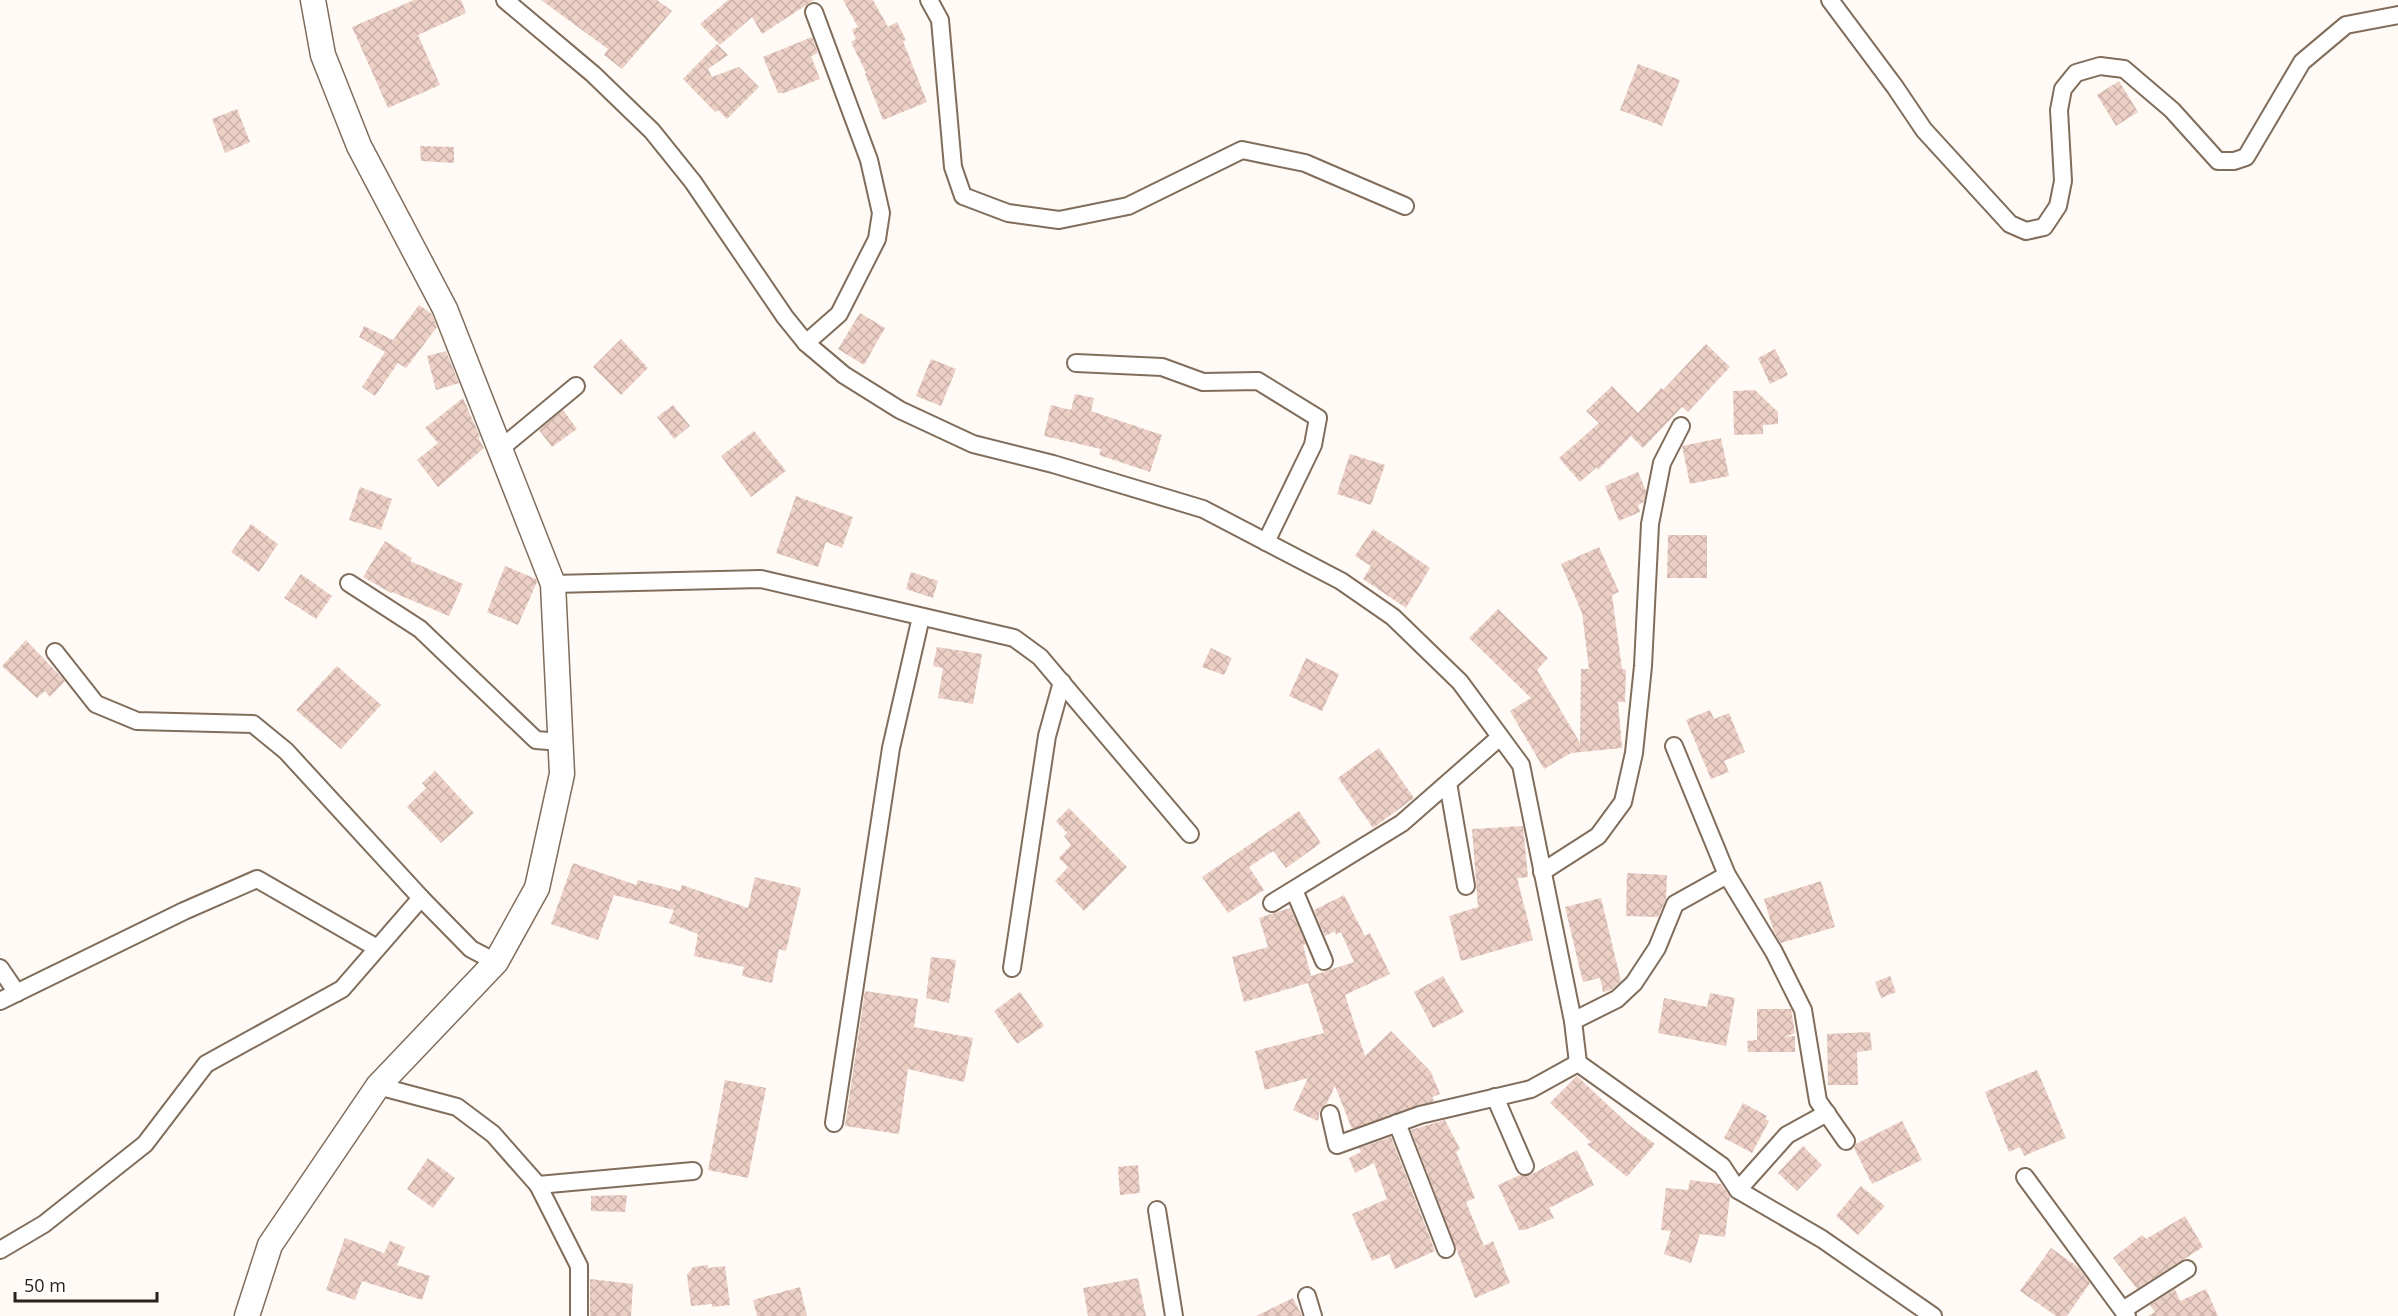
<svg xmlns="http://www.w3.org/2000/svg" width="2398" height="1316" viewBox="0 0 2398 1316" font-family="'Open Sans',sans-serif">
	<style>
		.building { fill: url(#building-cross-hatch) }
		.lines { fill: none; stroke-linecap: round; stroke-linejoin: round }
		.street-casing { stroke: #806d5c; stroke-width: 20 }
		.secondary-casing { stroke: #806d5c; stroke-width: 27 }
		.street { stroke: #fff; stroke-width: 16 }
		.secondary { stroke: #fff; stroke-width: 24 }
	</style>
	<defs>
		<pattern id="building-cross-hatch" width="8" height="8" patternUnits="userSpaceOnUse" patternTransform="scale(1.5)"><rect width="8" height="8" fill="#eccfc5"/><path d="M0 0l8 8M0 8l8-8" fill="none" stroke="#cab1a9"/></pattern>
	</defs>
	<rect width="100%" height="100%" fill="#fffaf6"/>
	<g class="building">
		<polygon points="414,0 461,0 466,13 418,35 440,85 388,108 352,27"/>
		<polygon points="541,0 657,0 672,11 622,69 604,55 608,49"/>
		<polygon points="728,0 814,0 762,34 752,17 720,45 700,24"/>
		<polygon points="843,0 873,0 888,27 897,22 906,40 903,41 927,102 883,120 865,74 866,73 851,42 856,39 852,30 858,27"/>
		<polygon points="812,37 818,53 811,56 820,79 784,93 778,93 763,57"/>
		<polygon points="717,44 728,55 708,69 712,77 739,67 759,87 727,119 718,110 715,112 683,79"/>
		<polygon points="1638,64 1680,80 1662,126 1620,110"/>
		<polygon points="2119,81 2138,112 2116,126 2097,95"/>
		<polygon points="237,109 250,142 225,153 212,119"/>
		<polygon points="420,146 454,147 454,163 421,161"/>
		<polygon points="419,305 432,314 437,327 406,368 398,363 375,396 362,387 385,352 359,337 364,326 393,340"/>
		<polygon points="860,313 885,328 864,365 838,349"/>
		<polygon points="621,339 648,368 621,395 593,367"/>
		<polygon points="1706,344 1730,367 1688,412 1682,407 1643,448 1631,436 1598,470 1597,467 1580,482 1559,458 1599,423 1586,411 1612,386 1638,413 1661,388 1663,390"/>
		<polygon points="1775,349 1788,375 1770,384 1758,358"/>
		<polygon points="446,351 459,383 436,390 427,356"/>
		<polygon points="931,359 956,369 941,406 916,396"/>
		<polygon points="1755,390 1778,412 1778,424 1763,425 1763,434 1734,435 1733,391"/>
		<polygon points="1075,394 1094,398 1091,411 1162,435 1150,472 1099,455 1101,449 1044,436 1051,405 1071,410"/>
		<polygon points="463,398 480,437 478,438 484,448 438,487 417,460 438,443 425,428"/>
		<polygon points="673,405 690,426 674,439 657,417"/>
		<polygon points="563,410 577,429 552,447 539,430"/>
		<polygon points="754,431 786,471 751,497 721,456"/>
		<polygon points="1721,438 1729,476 1690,484 1682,446"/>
		<polygon points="1350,454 1385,465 1371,505 1337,494"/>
		<polygon points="1638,472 1646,491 1644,502 1638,505 1640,512 1619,521 1605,486"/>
		<polygon points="360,487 392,499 381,530 349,520"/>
		<polygon points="796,496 853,517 842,548 826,542 818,567 776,553"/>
		<polygon points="251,524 278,544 259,572 231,552"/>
		<polygon points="1373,529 1430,568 1406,608 1363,579 1371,566 1355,556"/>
		<polygon points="1668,535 1707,535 1707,578 1667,578"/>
		<polygon points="385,541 412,558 410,561 463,584 449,616 392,592 391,593 363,577"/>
		<polygon points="1599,547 1619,592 1612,595 1622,669 1626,670 1625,702 1618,702 1622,748 1571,753 1544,769 1510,711 1531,698 1469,638 1498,609 1548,658 1537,670 1580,743 1581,669 1589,669 1582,613 1561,564"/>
		<polygon points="505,566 536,579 537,582 518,625 487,612"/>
		<polygon points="911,572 938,581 933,598 906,589"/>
		<polygon points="301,574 332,596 316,619 284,598"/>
		<polygon points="26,640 65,681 50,697 45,691 37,698 2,666"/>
		<polygon points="937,647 982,654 973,704 938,698 943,668 933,666"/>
		<polygon points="1211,648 1232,658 1224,675 1202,667"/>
		<polygon points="1306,658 1339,674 1322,711 1289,696"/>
		<polygon points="337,666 381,705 341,749 296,710"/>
		<polygon points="1710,710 1714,719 1729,713 1745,752 1724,761 1729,772 1711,779 1686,720"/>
		<polygon points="1379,748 1414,798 1373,828 1338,778"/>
		<polygon points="435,771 474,813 441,843 407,807 426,788 422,783"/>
		<polygon points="1069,808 1127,867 1084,911 1055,881 1068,867 1059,858 1071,845 1064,836 1067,833 1056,821"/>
		<polygon points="1299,811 1321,843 1286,868 1273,851 1249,867 1264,890 1228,913 1202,877"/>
		<polygon points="1523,826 1528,877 1517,878 1533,940 1461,961 1449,916 1478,907 1472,829"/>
		<polygon points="573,863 636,885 638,880 680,891 682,885 748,908 755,877 801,888 786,951 779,949 772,983 742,976 744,967 694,956 698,934 669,923 674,910 614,895 598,940 551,924"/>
		<polygon points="1627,873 1667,875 1666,899 1658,917 1626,916"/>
		<polygon points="1821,881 1835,927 1781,943 1774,932 1764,899"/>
		<polygon points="1344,895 1365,936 1370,933 1390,974 1345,995 1365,1056 1391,1031 1431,1072 1440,1094 1432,1097 1434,1101 1352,1129 1335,1086 1326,1105 1320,1110 1318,1121 1293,1110 1308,1078 1265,1090 1255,1051 1324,1033 1308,983 1244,1002 1232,957 1268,947 1259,918 1290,908 1306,944 1303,945 1311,976 1354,962 1341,932 1336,935 1335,931 1325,936 1314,910"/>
		<polygon points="1601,898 1621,981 1611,990 1603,992 1600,978 1583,982 1565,907"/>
		<polygon points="931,957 956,960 949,1003 926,998"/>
		<polygon points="1443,976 1464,1012 1433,1028 1414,992"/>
		<polygon points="1890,976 1896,992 1881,998 1875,982"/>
		<polygon points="865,991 918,999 914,1027 973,1038 964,1082 908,1069 899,1134 845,1126"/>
		<polygon points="1020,992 1044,1026 1017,1044 994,1011"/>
		<polygon points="1710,993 1735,998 1726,1046 1658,1033 1664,998 1707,1007"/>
		<polygon points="1757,1009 1791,1009 1795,1033 1784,1037 1795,1036 1795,1052 1748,1052 1747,1041 1757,1040"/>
		<polygon points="1870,1032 1872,1050 1857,1052 1858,1085 1828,1085 1827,1034"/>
		<polygon points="2037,1070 2066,1138 2024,1156 2020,1147 2009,1152 1985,1092"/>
		<polygon points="1577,1076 1629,1125 1655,1144 1627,1177 1587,1144 1591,1142 1550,1103"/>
		<polygon points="725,1080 766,1088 748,1178 708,1170"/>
		<polygon points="1743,1103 1767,1116 1765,1119 1769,1121 1752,1153 1724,1138"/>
		<polygon points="1445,1120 1460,1149 1456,1152 1475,1198 1466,1202 1484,1246 1493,1241 1510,1283 1475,1298 1411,1130"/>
		<polygon points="1902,1121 1922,1160 1872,1184 1854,1148 1856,1144"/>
		<polygon points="1391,1137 1435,1251 1395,1269 1389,1254 1372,1261 1352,1214 1387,1199 1374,1163 1355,1173 1349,1158 1361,1152 1359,1148"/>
		<polygon points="1803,1146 1822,1165 1797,1191 1778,1173"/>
		<polygon points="1577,1150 1594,1185 1549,1208 1554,1218 1525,1230 1519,1230 1498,1185 1520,1175 1530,1175"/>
		<polygon points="428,1158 455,1178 433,1208 407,1189"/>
		<polygon points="1138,1165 1140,1193 1120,1195 1118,1167"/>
		<polygon points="1690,1180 1721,1184 1730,1196 1725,1237 1700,1234 1691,1263 1664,1254 1671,1231 1661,1230 1666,1188 1688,1190"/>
		<polygon points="1861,1186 1885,1206 1858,1235 1836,1216"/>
		<polygon points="627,1195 625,1212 591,1211 591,1196"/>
		<polygon points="2185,1216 2203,1247 2137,1289 2113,1258 2142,1235 2146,1239"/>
		<polygon points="345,1238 384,1253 390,1241 405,1247 397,1265 430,1276 422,1300 362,1281 355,1300 326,1290"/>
		<polygon points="2051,1248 2078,1267 2090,1283 2067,1316 2056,1316 2020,1291"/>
		<polygon points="708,1265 708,1268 725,1266 730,1305 712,1307 712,1304 691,1306 687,1275 693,1267"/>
		<polygon points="1138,1278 1146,1316 1088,1316 1083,1288"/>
		<polygon points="590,1279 633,1284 631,1316 590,1316"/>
		<polygon points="800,1287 807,1316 757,1316 753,1300"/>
		<polygon points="2175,1289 2180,1301 2206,1289 2218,1316 2148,1316 2155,1312 2150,1305"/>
		<polygon points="1293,1298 1302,1316 1256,1316"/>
	</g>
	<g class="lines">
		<defs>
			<g id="street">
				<polyline points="505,0 593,74 652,131 693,182 785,317 806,343 844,375 900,410 973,444 1053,464 1203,509 1341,581 1393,617 1460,682 1521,765 1573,1021 1578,1063 1722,1166 1738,1190 1822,1239 1933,1316"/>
				<polyline points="929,0 940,20 953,167 963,196 1008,213 1059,220 1128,206 1242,150 1305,163 1405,206"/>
				<polyline points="1830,0 1895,87 1924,130 2010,224 2026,231 2044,227 2058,206 2063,181 2059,110 2063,89 2076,73 2100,66 2124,69 2172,110 2218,161 2234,161 2246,157 2302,62 2346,25 2398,15"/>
				<polyline points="806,343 839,314 877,239 881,213 869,160 814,12"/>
				<polyline points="1076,363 1162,367 1203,382 1258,381 1318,418 1313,445 1266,542"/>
				<polyline points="500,449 576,386"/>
				<polyline points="349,583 420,629 536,740 561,742"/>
				<polyline points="553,584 761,579 1014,638 1040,657 1190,834"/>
				<polyline points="55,652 96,704 137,721 253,724 286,751 421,898 471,949 496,962"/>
				<polyline points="1674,746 1727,875 1774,952 1803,1010 1818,1101 1846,1141"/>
				<polyline points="1448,783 1466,886"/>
				<polyline points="1542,872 1598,836 1623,802 1634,753 1643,666 1650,524 1662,463 1681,426"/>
				<polyline points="1294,890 1324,961"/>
				<polyline points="1272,903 1402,823 1500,737"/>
				<polyline points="0,968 17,993"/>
				<polyline points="1012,968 1047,736 1062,682"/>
				<polyline points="0,1001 184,911 257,879 377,948"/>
				<polyline points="1573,1021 1617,999 1634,983 1657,948 1675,904 1727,875"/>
				<polyline points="378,1086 457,1107 493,1134 538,1185 579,1266 579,1316"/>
				<polyline points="1495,1097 1525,1166"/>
				<polyline points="1330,1114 1337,1145 1420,1115 1531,1089 1578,1063"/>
				<polyline points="834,1123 891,748 921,617"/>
				<polyline points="1397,1123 1446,1249"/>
				<polyline points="2025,1177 2127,1316"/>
				<polyline points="538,1185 693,1171"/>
				<polyline points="1738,1190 1787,1135 1827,1113"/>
				<polyline points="1157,1210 1174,1316"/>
				<polyline points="0,1250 44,1224 145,1144 206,1064 342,989 421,898"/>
				<polyline points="1307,1296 1313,1316"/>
				<polyline points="2123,1310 2187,1269"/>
			</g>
			<polyline id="secondary" points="247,1316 270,1245 378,1086 496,962 537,888 562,774 553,584 445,309 359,146 323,55 313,0"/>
		</defs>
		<use href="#street" class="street-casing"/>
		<use href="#secondary" class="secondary-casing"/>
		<use href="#street" class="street"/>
		<use href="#secondary" class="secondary"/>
	</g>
	<path d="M15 1292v9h142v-9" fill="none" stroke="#29211a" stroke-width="3"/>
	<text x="24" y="1292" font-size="18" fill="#29211a" stroke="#ffffff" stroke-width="4.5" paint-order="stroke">50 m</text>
</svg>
